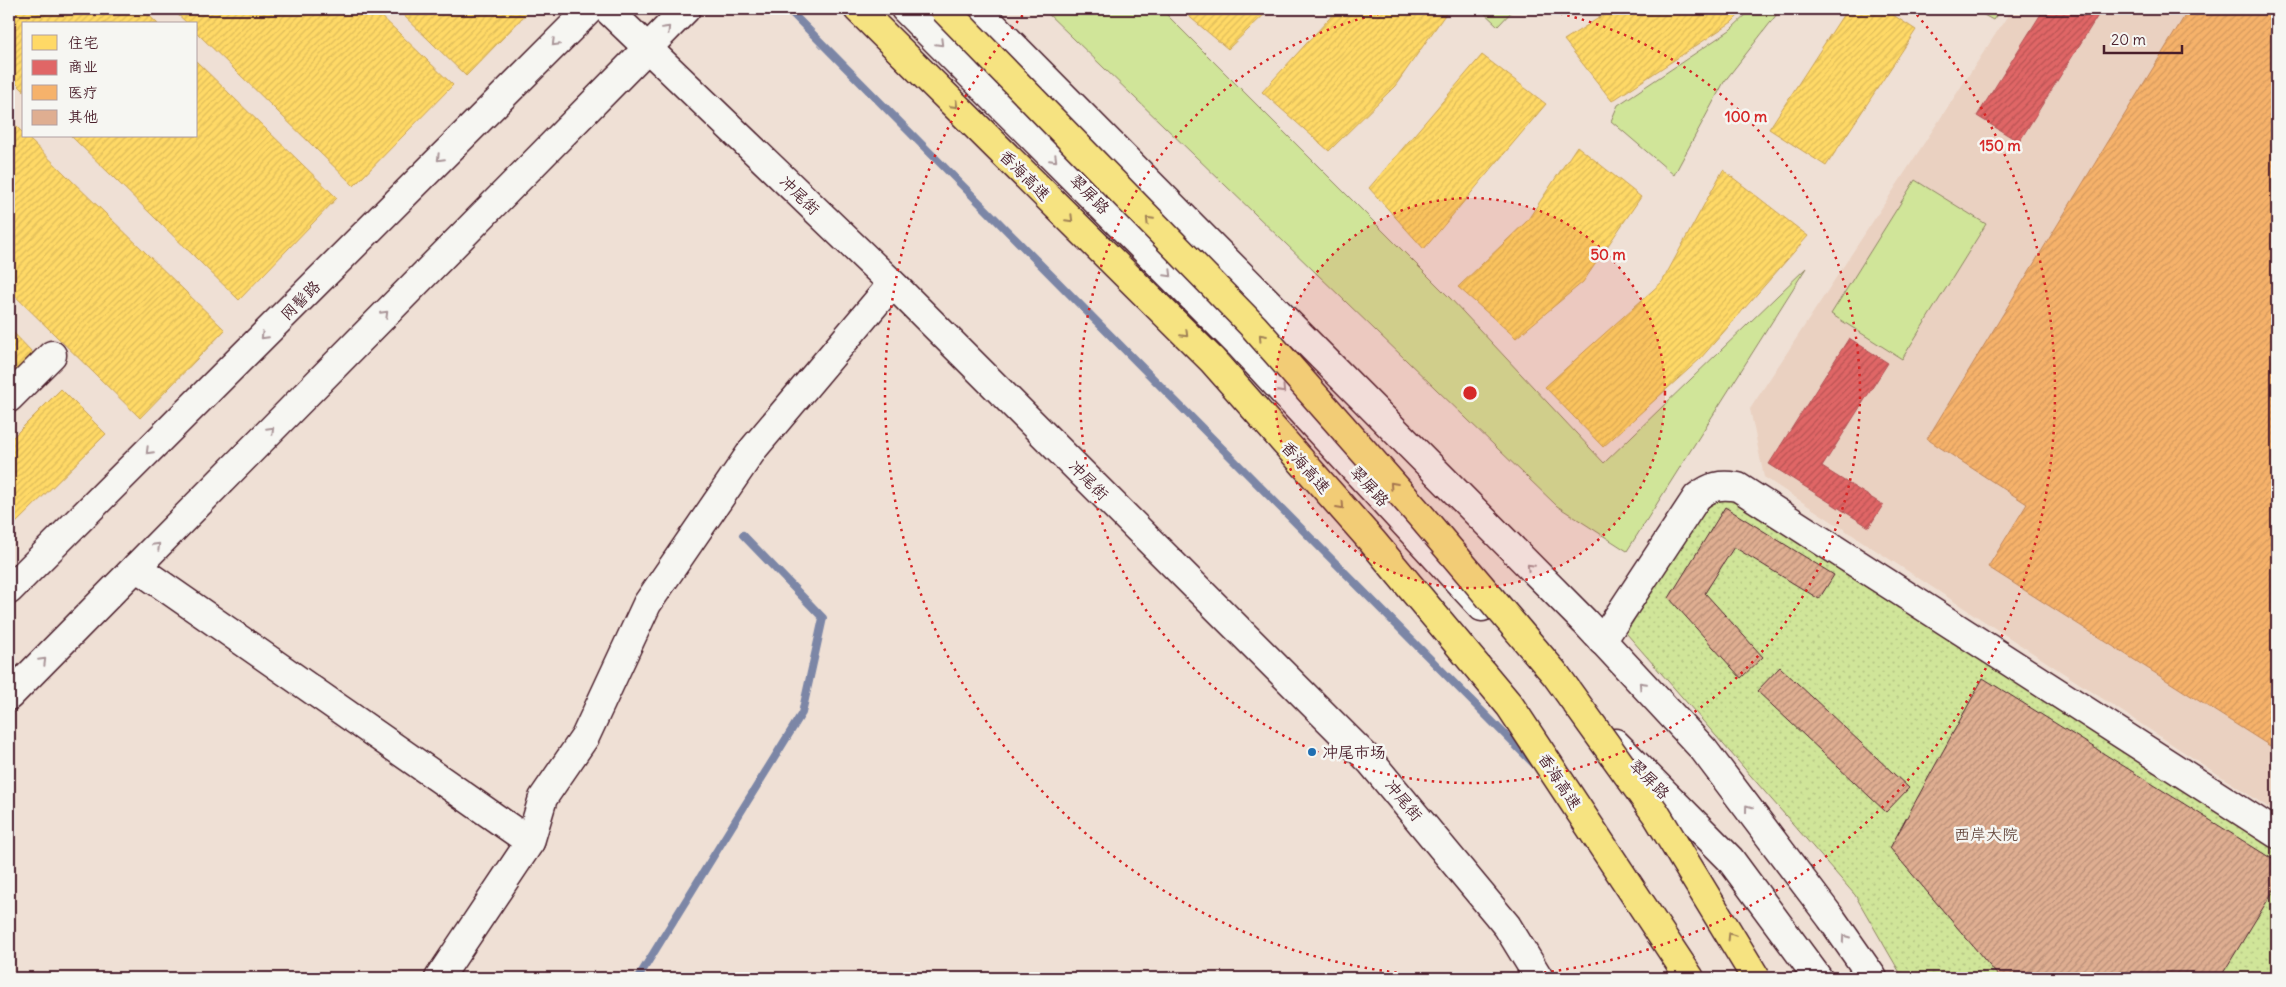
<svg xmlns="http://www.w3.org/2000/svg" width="2286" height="987" viewBox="0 0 2286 987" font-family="Delius,'LXGW WenKai TC',sans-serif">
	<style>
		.built { fill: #ead1c1 }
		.green { fill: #d0e599; stroke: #8d8262 }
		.park { fill: url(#park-dots); stroke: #8d8262 }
		.homes { fill: url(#homes-hatch); stroke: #c9a154 }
		.shops { fill: url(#shops-hatch); stroke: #b35154 }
		.health { fill: url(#health-hatch); stroke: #c28658 }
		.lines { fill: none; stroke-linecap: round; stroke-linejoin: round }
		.stream { stroke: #7c86a6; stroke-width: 8 }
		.building { fill: url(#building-hatch); stroke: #4a1f2b }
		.minor-casing { stroke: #4a1f2b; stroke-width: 31 }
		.secondary-casing { stroke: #4a1f2b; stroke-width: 31 }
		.motorway-casing { stroke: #4a1f2b; stroke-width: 31 }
		.minor { stroke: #f6f6f2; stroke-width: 28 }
		.secondary { stroke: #f6f6f2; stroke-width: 28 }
		.motorway { stroke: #f6e381; stroke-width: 28 }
		.motorway-bridge-casing { stroke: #4a1f2b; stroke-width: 31; stroke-linecap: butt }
		.motorway-bridge { stroke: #f6e381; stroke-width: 28 }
		.oneway { stroke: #a99598 }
		.oneway2 { stroke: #a08156 }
		.ring { fill: none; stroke: #d62828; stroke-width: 2.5; stroke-dasharray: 2.5 5 }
		.poi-dot { fill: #1f6fb2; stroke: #f6f6f2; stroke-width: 2 }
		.labels { text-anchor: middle; stroke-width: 5; stroke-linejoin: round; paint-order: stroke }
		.street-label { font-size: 16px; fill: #4a1f2b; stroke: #f6f6f2 }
		.poi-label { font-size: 16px; fill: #4a1f2b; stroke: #f6f6f2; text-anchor: start }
		.park-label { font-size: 16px; fill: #6c5046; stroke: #f6f6f2 }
		.centre { fill: #d62828; stroke: #f6f6f2; stroke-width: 2.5 }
		.ring-label { font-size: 15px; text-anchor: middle; font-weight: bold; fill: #d62828; stroke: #f6f6f2; stroke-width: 5; stroke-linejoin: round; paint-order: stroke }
	</style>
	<defs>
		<pattern id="park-dots" width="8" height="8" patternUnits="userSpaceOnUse" patternTransform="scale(1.25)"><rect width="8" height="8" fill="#d0e599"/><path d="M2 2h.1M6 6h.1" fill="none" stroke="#b4c484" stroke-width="1.8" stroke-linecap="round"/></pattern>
		<pattern id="homes-hatch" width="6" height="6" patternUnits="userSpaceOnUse" patternTransform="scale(1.25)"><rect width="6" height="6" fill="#ffd966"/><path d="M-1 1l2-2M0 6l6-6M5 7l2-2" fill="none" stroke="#dcba59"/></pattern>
		<pattern id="shops-hatch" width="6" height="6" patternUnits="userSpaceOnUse" patternTransform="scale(1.25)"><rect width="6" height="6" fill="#e06666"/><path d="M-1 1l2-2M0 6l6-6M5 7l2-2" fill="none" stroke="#b85354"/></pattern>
		<pattern id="health-hatch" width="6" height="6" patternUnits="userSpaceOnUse" patternTransform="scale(1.25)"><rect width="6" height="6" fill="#f6b26b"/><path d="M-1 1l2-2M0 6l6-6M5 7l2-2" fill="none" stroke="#d4995d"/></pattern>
		<pattern id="building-hatch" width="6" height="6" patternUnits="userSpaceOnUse" patternTransform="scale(1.25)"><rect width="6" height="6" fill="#dfae91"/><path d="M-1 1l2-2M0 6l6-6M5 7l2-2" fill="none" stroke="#b78d77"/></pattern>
	</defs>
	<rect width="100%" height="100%" fill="#efe0d5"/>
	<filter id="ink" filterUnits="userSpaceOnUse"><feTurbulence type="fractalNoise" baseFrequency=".02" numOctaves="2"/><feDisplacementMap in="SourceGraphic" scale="10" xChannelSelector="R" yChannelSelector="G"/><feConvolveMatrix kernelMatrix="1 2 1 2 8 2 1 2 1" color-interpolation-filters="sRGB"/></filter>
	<g filter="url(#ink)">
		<polygon class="built" points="2012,9 2277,9 2277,813 1764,477 1750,409"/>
		<g class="green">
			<polygon points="1043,9 1161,9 1450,298 1604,463 1806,268 1627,551 1557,506"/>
			<polygon points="1480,9 1514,9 1498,26"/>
			<polygon points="1752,9 1781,9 1724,82 1674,175 1611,121 1618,105 1730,30"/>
			<polygon points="1973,9 2001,9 1993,20"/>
			<polygon points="1915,180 1986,224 1902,359 1831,314"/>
		</g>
		<polygon class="park" points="1715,490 2277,850 2277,969 2273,978 1903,978 1855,895 1626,633"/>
		<g class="homes">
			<polygon points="9,9 142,9 158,24 24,24 24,91 9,76"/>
			<polygon points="172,9 374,9 453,85 354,186 196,32 196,24 188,24"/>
			<polygon points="397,9 531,9 466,76"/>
			<polygon points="1180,9 1270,9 1228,49"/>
			<polygon points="1338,9 1449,9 1395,86 1329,151 1262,92"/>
			<polygon points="1613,9 1745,9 1732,22 1612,101 1564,40"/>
			<polygon points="1847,9 1884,9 1916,30 1826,166 1769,129"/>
			<polygon points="1482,55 1546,104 1424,249 1369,188"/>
			<polygon points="196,61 337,198 239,300 71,136 196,136"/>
			<polygon points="9,119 24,134 24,136 26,136 225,330 140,418 9,290"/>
			<polygon points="1577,146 1641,197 1583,282 1516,338 1458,287 1527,221"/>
			<polygon points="1723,170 1808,236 1700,359 1603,447 1545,387 1662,282"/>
			<polygon points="9,328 34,354 9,379"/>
			<polygon points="61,389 106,434 9,530 9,441"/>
		</g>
		<g class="shops">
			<polygon points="2044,9 2102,9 2019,142 1977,116"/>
			<polygon points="1849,338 1888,363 1822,467 1883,505 1869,527 1769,464"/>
		</g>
		<polygon class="health" points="2189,9 2277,9 2277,734 2270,746 1988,567 2027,504 1927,439"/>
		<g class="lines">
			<g class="stream">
				<polyline points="788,9 1534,764"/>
				<polyline points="638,978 802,713 823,618 743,535"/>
			</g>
		</g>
		<g class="building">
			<polygon points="1725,507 1834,575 1819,599 1734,547 1705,593 1763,657 1741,678 1669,598"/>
			<polygon points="1780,667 1909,788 1886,812 1757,691"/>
			<polygon points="1983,678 2277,862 2277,885 2220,978 2000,978 1890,848"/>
		</g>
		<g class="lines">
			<defs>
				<g id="minor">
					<polyline points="607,9 900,291 1371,762 1507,926 1539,978"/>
					<polyline points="9,398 52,355"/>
					<polyline points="136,567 530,842"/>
					<path d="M1602,641L1697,497C1711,486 1720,484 1738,487L2277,834"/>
					<polyline points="439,978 530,842 543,798 585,737 647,604 754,448 892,284"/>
				</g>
				<g id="secondary">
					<polyline points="905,9 1239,344 1482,607"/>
					<polyline points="977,9 1585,622 1704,750 1831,918 1873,978"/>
					<polyline points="9,590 590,9"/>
					<polyline points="9,696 686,9"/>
					<polyline points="1615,743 1730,859 1818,978"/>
				</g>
				<polyline id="motorway" points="858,9 1212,360 1372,541 1510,706 1690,978"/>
			</defs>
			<use href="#minor" class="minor-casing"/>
			<use href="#secondary" class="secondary-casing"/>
			<use href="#motorway" class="motorway-casing"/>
			<use href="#minor" class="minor"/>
			<use href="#secondary" class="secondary"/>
			<use href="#motorway" class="motorway"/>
			<defs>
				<polyline id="motorway-bridge" points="944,9 1254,327 1420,515 1556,675 1656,814 1756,978"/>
			</defs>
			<use href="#motorway-bridge" class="motorway-bridge-casing"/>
			<use href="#motorway-bridge" class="motorway-bridge"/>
		</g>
		<defs><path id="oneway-chevron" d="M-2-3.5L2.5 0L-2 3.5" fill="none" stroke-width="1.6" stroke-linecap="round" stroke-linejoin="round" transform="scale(1.25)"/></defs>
		<g class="oneway">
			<use href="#oneway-chevron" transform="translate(667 29) rotate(-46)"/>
			<use href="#oneway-chevron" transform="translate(555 43) rotate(135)"/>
			<use href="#oneway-chevron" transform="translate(940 43) rotate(45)"/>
			<use href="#oneway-chevron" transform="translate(440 158) rotate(135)"/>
			<use href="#oneway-chevron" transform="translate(1054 159) rotate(45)"/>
			<use href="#oneway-chevron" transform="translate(1169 274) rotate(45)"/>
			<use href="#oneway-chevron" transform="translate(385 314) rotate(-45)"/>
			<use href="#oneway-chevron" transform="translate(264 336) rotate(135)"/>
			<use href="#oneway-chevron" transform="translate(1282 390) rotate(47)"/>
			<use href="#oneway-chevron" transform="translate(271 430) rotate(-45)"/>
			<use href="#oneway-chevron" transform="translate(149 451) rotate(135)"/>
			<use href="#oneway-chevron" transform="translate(157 546) rotate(-45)"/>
			<use href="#oneway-chevron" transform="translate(1530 567) rotate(-135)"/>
			<use href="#oneway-chevron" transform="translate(43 661) rotate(-45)"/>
			<use href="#oneway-chevron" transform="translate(1642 685) rotate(-133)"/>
			<use href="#oneway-chevron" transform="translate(1748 808) rotate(-127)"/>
			<use href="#oneway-chevron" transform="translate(1845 938) rotate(-125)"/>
		</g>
		<g class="oneway2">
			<use href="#oneway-chevron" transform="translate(955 105) rotate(45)"/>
			<use href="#oneway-chevron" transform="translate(1070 219) rotate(45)"/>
			<use href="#oneway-chevron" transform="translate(1149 220) rotate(-134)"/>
			<use href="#oneway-chevron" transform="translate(1185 334) rotate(45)"/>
			<use href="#oneway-chevron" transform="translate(1262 337) rotate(-132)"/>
			<use href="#oneway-chevron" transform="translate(1393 485) rotate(-132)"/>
			<use href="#oneway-chevron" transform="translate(1341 506) rotate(48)"/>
			<use href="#oneway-chevron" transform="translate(1731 936) rotate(-122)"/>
		</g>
	</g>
	<circle cx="1470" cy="393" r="195" fill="#d62828" fill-opacity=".12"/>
	<g class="ring">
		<circle cx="1470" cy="393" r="195"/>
		<path d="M1538 9A390 390 0 1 1 1402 9"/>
		<path d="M1912 9A585 585 0 1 1 1028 9"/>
	</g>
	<circle class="poi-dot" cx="1312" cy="752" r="5"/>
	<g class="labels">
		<g class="street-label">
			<text transform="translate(1025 175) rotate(45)" y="6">香海高速</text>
			<text transform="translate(1090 194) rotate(45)" y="6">翠屏路</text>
			<text transform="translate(800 195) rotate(44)" y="6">冲尾街</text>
			<text transform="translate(300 300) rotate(-45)" y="6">网髻路</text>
			<text transform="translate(1306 467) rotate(48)" y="6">香海高速</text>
			<text transform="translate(1089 480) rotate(45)" y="6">冲尾街</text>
			<text transform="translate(1370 486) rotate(47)" y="6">翠屏路</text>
			<text transform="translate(1650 779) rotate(45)" y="6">翠屏路</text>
			<text transform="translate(1560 781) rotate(57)" y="6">香海高速</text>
			<text transform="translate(1404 800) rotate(50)" y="6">冲尾街</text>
		</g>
		<g class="poi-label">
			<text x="1322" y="758">冲尾市场</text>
		</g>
		<g class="park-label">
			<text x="1986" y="840">西岸大院</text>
		</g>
	</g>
	<circle cx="1470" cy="393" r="8" class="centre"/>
	<g class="ring-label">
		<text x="1746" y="122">100 m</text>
		<text x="2000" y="151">150 m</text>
		<text x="1608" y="260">50 m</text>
	</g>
	<rect width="2286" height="987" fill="none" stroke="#f6f6f2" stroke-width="30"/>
	<rect x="15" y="15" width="2256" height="957" fill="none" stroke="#4a1f2b" stroke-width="2" filter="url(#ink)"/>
	<rect x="22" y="22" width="175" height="115" fill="#f6f6f2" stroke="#b1a0a2"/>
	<rect x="32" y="35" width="25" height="15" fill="#ffd966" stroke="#b1a0a2"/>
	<text x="68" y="48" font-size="15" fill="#4a1f2b">住宅</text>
	<rect x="32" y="60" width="25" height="15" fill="#e06666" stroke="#b1a0a2"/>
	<text x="68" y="72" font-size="15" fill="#4a1f2b">商业</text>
	<rect x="32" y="85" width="25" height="15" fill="#f6b26b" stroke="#b1a0a2"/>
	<text x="68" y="98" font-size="15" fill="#4a1f2b">医疗</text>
	<rect x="32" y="110" width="25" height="15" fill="#dfae91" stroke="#b1a0a2"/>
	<text x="68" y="122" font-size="15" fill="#4a1f2b">其他</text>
	<path d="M2104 45v8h78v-8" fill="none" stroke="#4a1f2b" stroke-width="2.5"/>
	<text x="2111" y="45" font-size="15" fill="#4a1f2b" stroke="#f6f6f2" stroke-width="4" paint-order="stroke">20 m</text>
</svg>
